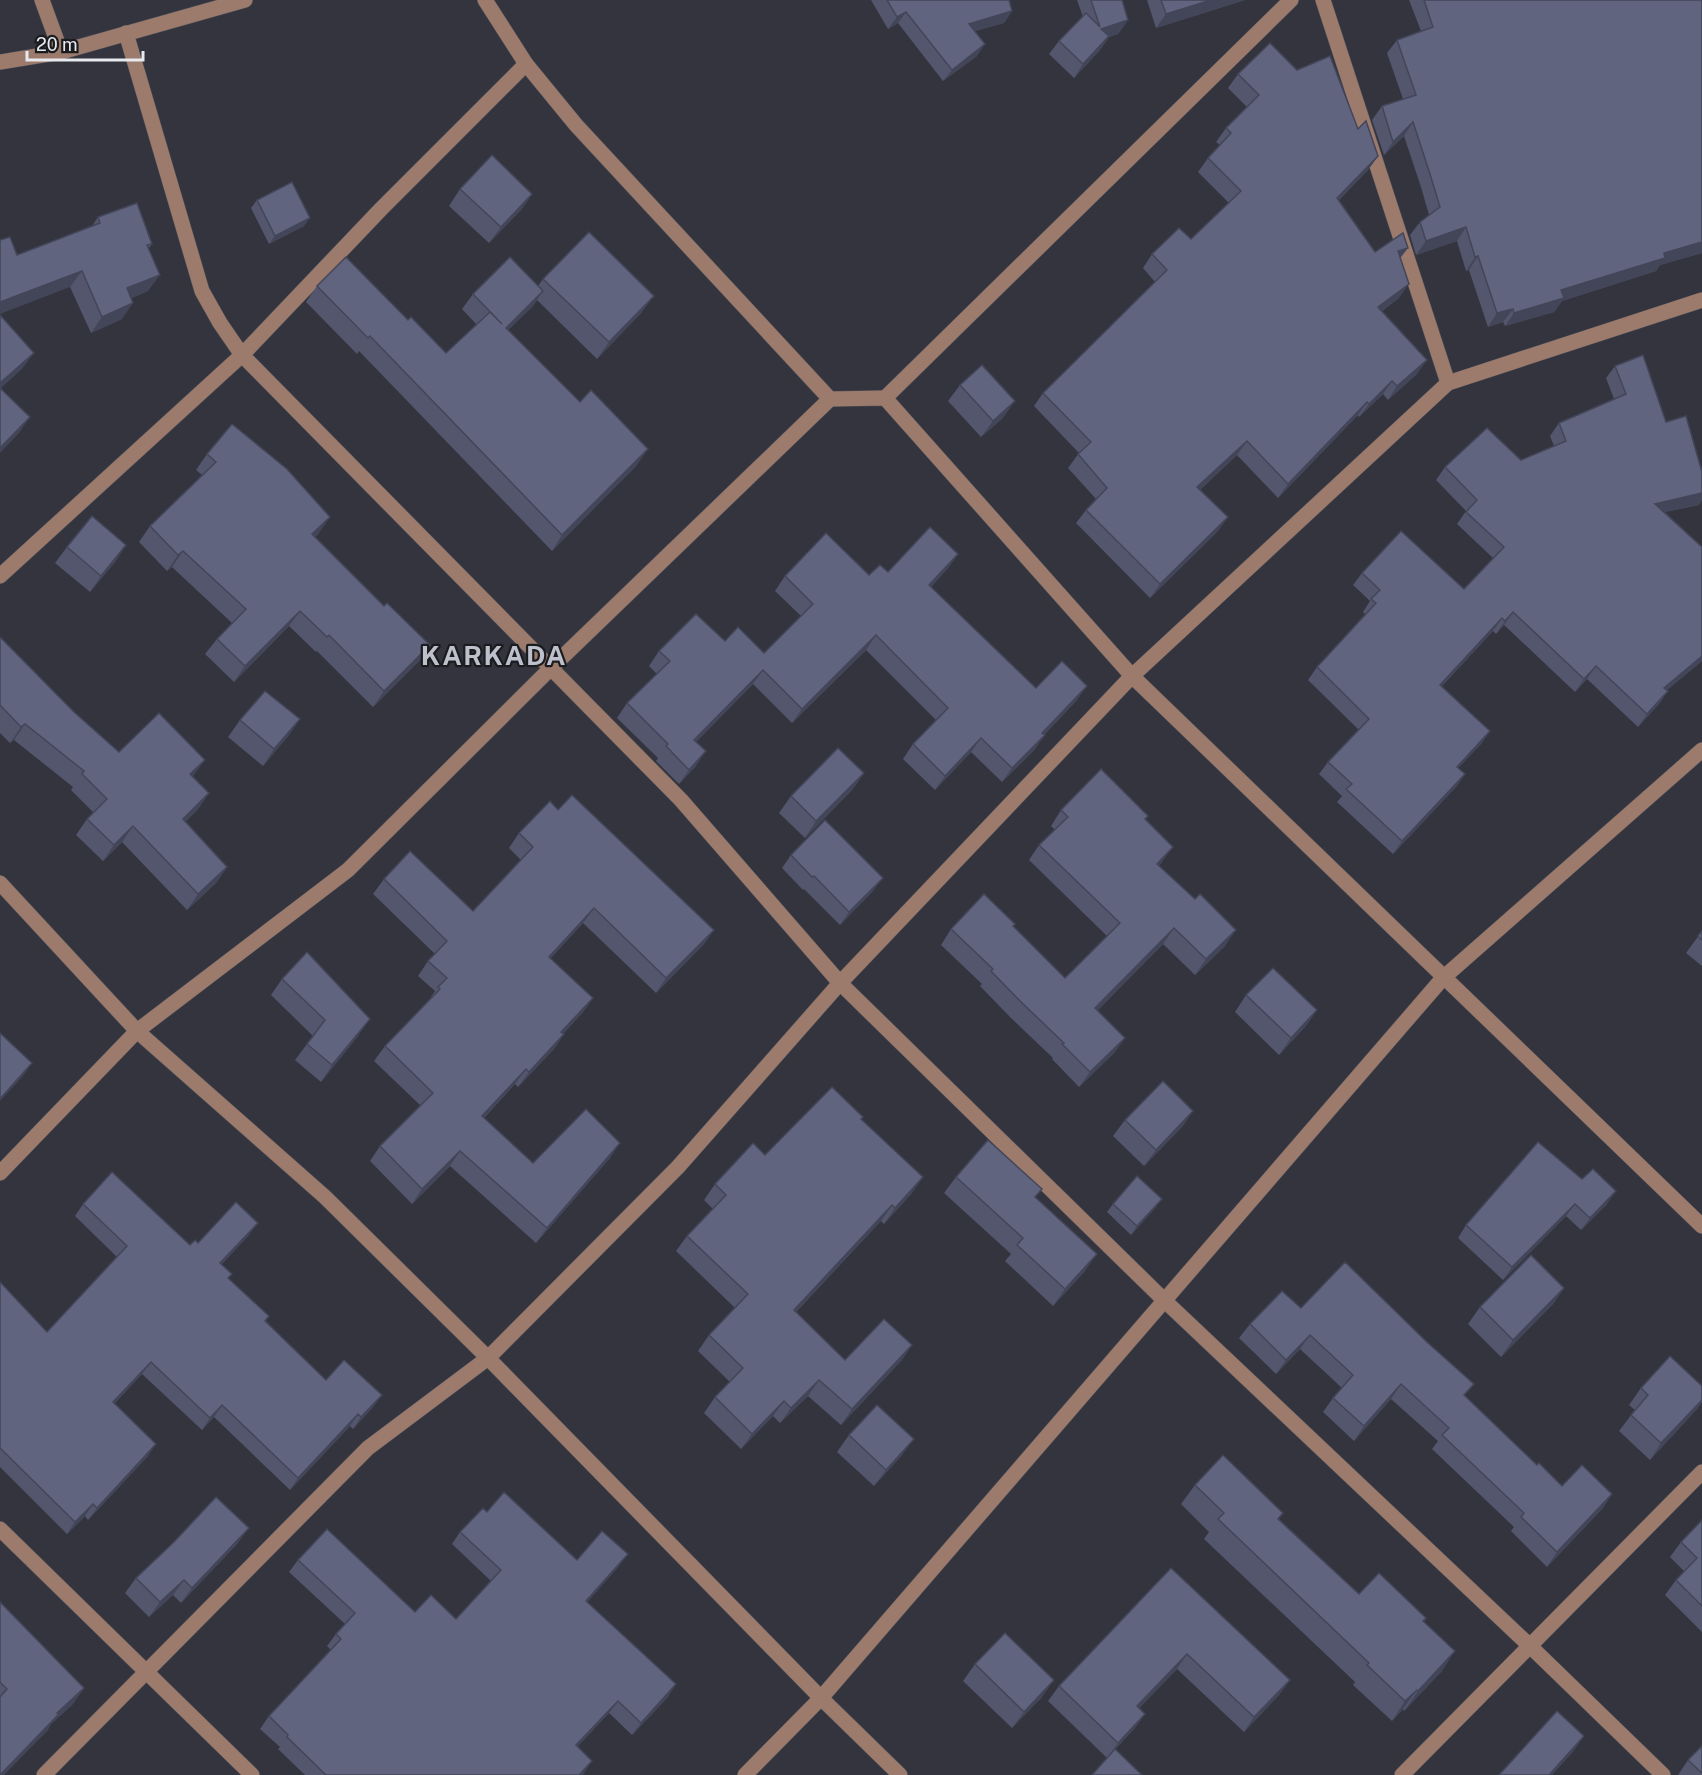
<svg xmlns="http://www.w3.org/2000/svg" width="1702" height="1775" viewBox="0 0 1702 1775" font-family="'Public Sans',sans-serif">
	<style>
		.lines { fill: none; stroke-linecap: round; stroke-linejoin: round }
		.minor-casing { stroke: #505159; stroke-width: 16 }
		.minor { stroke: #9c7b6d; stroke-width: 15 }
		.wall { fill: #53566d }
		.shaded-wall { fill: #434659 }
		.building { fill: #60647f; stroke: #434659; stroke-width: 1.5 }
		.labels { text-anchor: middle; stroke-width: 4.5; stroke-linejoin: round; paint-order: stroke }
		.district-label { font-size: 27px; font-weight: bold; letter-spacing: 1.5px; fill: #bec0cc; stroke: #1b1c20 }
	</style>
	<rect width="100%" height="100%" fill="#33343d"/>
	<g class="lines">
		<defs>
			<g id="minor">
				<polyline points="42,0 61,52"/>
				<polyline points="485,0 526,64 576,125 830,399 885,398 1132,676 1702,1226"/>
				<polyline points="126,33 202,291 220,323 242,355 681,800 840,983 1165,1301 1531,1647 1663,1775"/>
				<polyline points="0,62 61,52 245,0"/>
				<polyline points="1448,383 1702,300"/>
				<polyline points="885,398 1291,0"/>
				<polyline points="0,576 242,355 381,209 526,64"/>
				<polyline points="0,883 137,1031 325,1197 488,1358 821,1698 900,1775"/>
				<polyline points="0,1173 137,1031 348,870 550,669 830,399"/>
				<polyline points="0,1529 252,1775"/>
				<polyline points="44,1775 368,1448 488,1358 678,1167 840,983 1132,676 1448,383 1323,0"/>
				<polyline points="745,1775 821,1698 1443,978 1702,750"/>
				<polyline points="1402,1775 1702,1472"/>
			</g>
		</defs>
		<use href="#minor" class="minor-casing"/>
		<use href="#minor" class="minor"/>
	</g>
	<g class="wall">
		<polygon points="871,0 1009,0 1012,11 1004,23 975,31 977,56 943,81 898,23 888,29"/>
		<polygon points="1077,0 1122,0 1128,20 1118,34 1109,37 1100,50 1074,78 1049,54 1059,41 1083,17"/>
		<polygon points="1147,0 1245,0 1156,28"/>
		<polygon points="1409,0 1702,0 1702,253 1660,265 1656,271 1562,301 1554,312 1505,326 1503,322 1488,327 1469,270 1466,271 1457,241 1416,255 1410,235 1420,222 1429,215 1421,187 1404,136 1384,155 1372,120 1382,106 1403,99 1387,53 1397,40 1421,31"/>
		<polygon points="1297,70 1358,129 1378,156 1368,170 1339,200 1375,252 1400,258 1399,298 1382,311 1417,374 1388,400 1383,394 1359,417 1358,415 1278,498 1237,455 1200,490 1218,531 1150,598 1076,523 1086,510 1096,499 1068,468 1079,453 1034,406 1043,393 1155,282 1143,268 1152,254 1191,239 1229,203 1198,172 1208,158 1220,145 1216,142 1226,128 1247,107 1228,88 1238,74"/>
		<polygon points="460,189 532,194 521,210 489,243 449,206"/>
		<polygon points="257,200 304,226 269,244 251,208"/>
		<polygon points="98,217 152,244 149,248 148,291 131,298 122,319 91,333 70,287 17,255 92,226"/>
		<polygon points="543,279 642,312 597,359 537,300 532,307 508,330 637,465 552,551 359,351 357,354 306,302 317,286 408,320 446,353 477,325 462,309 473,294 538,286"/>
		<polygon points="1615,366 1666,422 1702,472 1702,500 1699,505 1665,512 1702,547 1702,661 1667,690 1668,691 1659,704 1638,727 1587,679 1575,692 1504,625 1496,634 1493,631 1442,686 1490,731 1481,744 1458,768 1465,774 1456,787 1393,854 1337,802 1342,796 1319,774 1328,762 1359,730 1308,680 1317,667 1366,615 1363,612 1370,601 1353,585 1362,573 1464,589 1493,558 1457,524 1466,511 1436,480 1445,467 1521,460 1554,446 1550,436 1559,423 1614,399 1606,378"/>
		<polygon points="960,385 1003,418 981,437 948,401"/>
		<polygon points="207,454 319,533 315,537 384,606 430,645 419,661 373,707 317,651 316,652 289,626 234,682 205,654 217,639 232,623 172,567 167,571 139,542 150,526 202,475 196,470"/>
		<polygon points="126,545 115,562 90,592 55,563 67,547"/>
		<polygon points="958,554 948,568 931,587 1036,688 1077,700 1044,735 1035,749 1002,782 971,752 935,790 903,759 913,744 936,720 866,650 792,723 753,684 696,742 696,766 679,784 656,761 658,758 617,718 627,703 657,674 649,666 659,651 725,641 764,653 801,616 775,591 785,576 869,575 888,572"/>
		<polygon points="0,637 74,712 119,752 193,777 209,793 198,809 185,822 227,867 216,883 187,910 122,842 103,861 76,835 87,819 94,813 71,790 73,787 14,740 10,743 0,733"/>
		<polygon points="300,719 288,736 263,766 228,737 240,720"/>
		<polygon points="864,773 852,790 805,838 779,813 791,796"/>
		<polygon points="558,810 714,930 703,945 656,993 583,923 550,959 593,998 583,1012 563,1034 564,1034 554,1049 518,1087 515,1084 484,1118 533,1163 610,1158 536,1243 450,1166 412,1204 370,1161 380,1146 421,1106 374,1061 385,1046 428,1002 435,991 418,976 428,961 435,954 373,894 384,879 473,911 521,860 509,848 519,833"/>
		<polygon points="1061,810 1148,816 1145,820 1162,862 1159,866 1225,946 1195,975 1163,944 1097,1011 1125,1038 1114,1053 1079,1087 1052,1059 1053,1058 1010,1017 980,986 982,984 941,945 951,929 1013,926 1065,978 1107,936 1029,860 1039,845 1055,830 1051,826"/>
		<polygon points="791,855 873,891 840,925 804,889 803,890 782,868"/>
		<polygon points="1702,931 1702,966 1686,953"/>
		<polygon points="282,979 358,1036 321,1082 295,1060 313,1036 271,995"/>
		<polygon points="1246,995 1317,1010 1305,1027 1279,1055 1235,1012"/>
		<polygon points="1193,1111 1182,1127 1144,1166 1113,1136 1125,1120"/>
		<polygon points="861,1119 912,1193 884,1224 881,1221 796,1312 845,1360 912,1345 901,1361 841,1425 808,1396 780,1423 773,1416 741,1449 704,1413 715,1397 730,1382 698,1351 709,1335 735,1308 676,1251 687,1236 713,1209 704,1200 715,1184 765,1155"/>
		<polygon points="1538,1142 1607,1204 1581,1230 1566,1216 1503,1280 1458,1238 1466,1225"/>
		<polygon points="956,1177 1036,1198 1085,1271 1053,1306 1005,1261 1011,1254 944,1193"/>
		<polygon points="83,1204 190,1245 198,1243 249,1235 221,1265 229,1279 269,1316 266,1321 326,1380 382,1395 373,1407 353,1429 350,1426 290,1490 214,1417 202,1430 142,1374 114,1404 148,1456 88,1520 85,1516 67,1534 0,1467 0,1282 47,1332 117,1257 75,1216"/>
		<polygon points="1113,1204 1156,1207 1131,1235 1107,1212"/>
		<polygon points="1564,1288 1553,1304 1501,1357 1468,1324 1480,1307"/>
		<polygon points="1301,1308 1466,1397 1537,1465 1562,1486 1612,1494 1602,1509 1547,1567 1511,1531 1514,1527 1432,1449 1438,1441 1391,1399 1354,1441 1323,1412 1333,1398 1342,1388 1300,1349 1276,1374 1239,1338 1250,1324"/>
		<polygon points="1702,1386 1702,1402 1697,1409 1650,1460 1619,1431 1635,1410 1629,1405 1641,1388"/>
		<polygon points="849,1435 902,1455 874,1486 837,1452"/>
		<polygon points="1195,1485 1279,1519 1359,1594 1426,1618 1424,1622 1442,1671 1404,1711 1403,1709 1392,1721 1353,1685 1355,1682 1204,1539 1209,1532 1181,1504"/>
		<polygon points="487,1512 577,1560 619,1566 587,1602 668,1697 632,1735 609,1713 577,1747 584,1773 582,1775 305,1775 278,1749 280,1747 260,1729 269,1716 331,1650 327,1646 336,1634 345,1624 289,1572 298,1560 415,1612 456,1619 491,1581 452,1544 460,1532"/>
		<polygon points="1702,1520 1702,1632 1665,1595 1676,1580 1684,1571 1670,1557 1681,1542"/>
		<polygon points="238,1543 181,1603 173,1595 149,1617 125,1593 136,1578"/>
		<polygon points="1171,1568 1290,1680 1279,1695 1244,1732 1177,1669 1139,1708 1145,1714 1134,1729 1107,1758 1048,1701 1059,1686"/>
		<polygon points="0,1602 84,1688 72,1705 51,1724 47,1731 0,1775"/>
		<polygon points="975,1664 1042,1697 1012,1728 963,1681"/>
		<polygon points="1702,1746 1702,1775 1678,1775 1688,1760"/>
	</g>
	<g class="shaded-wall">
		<polygon points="1211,0 1245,0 1156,28 1166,14"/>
		<polygon points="1012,11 1004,23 960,35 969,24"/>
		<polygon points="906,12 898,23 888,29 897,17"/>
		<polygon points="1128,20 1118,34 1109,37 1100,50 1074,78 1083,64 1101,29"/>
		<polygon points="985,44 977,56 943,81 952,70"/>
		<polygon points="1413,122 1404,136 1384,155 1393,142"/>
		<polygon points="1378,156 1368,170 1327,211 1337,198"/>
		<polygon points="532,194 521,210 489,243 501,227"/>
		<polygon points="310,218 304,226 269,244 275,236"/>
		<polygon points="1466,227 1457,241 1416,255 1426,241"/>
		<polygon points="1702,242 1702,253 1660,265 1656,271 1562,301 1554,312 1505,326 1514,313 1561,290 1664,253"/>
		<polygon points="1408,248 1398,261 1398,251"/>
		<polygon points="1478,256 1469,270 1466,271 1475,257"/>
		<polygon points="82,271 70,287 0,314 0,302"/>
		<polygon points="160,275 148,291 116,305 127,288"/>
		<polygon points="1409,284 1399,298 1369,320 1378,307"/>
		<polygon points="543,291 532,307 495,343 506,328"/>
		<polygon points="654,296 642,312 597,359 609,342"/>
		<polygon points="133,303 122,319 91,333 102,317"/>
		<polygon points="1513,309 1503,322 1488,327 1497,313"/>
		<polygon points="34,353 22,369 0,389 0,383"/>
		<polygon points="1427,360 1417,374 1388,400 1397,386"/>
		<polygon points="1392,381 1383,394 1359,417 1369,404"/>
		<polygon points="1015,401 1003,418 981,437 993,421"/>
		<polygon points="1367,402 1358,415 1278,498 1288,484"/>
		<polygon points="30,417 19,433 0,453 0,448"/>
		<polygon points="1247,441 1237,455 1188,501 1197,487"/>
		<polygon points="648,449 637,465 552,551 562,535"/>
		<polygon points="1702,493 1702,500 1699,505 1646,516 1655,504"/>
		<polygon points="330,517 319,533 301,550 312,534"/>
		<polygon points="1228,517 1218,531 1150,598 1160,584"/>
		<polygon points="126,545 115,562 90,592 101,576"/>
		<polygon points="183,551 172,567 167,571 178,555"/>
		<polygon points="958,554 948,568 919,600 929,585"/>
		<polygon points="300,611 289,626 234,682 245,666"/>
		<polygon points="1513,612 1504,625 1496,634 1505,621"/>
		<polygon points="1502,618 1493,631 1431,697 1440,685"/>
		<polygon points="876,635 866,650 792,723 802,709"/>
		<polygon points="430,645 419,661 373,707 384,691"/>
		<polygon points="1702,656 1702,661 1655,700 1664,688"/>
		<polygon points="1596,666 1587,679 1575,692 1584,679"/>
		<polygon points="763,670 753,684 684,754 694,740"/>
		<polygon points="1087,686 1077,700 1032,747 1042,733"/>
		<polygon points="1668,691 1659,704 1638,727 1647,714"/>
		<polygon points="300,719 288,736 263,766 274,749"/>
		<polygon points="25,724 14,740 10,743 21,727"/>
		<polygon points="1490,731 1481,744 1448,779 1457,767"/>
		<polygon points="1045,735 1035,749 1002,782 1012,768"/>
		<polygon points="981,738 971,752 935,790 945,776"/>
		<polygon points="706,751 696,766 679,784 689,770"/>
		<polygon points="205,760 193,776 179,790 190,774"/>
		<polygon points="864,773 852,790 805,838 816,821"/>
		<polygon points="1465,774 1456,787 1393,854 1402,841"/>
		<polygon points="209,793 198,809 171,835 183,819"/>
		<polygon points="133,826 122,842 103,861 114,845"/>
		<polygon points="1173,847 1162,862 1146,880 1157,864"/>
		<polygon points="227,867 216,883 187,910 198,894"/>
		<polygon points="883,878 873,891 840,925 849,912"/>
		<polygon points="594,908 583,923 538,972 549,957"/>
		<polygon points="1174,928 1163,944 1084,1024 1095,1008"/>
		<polygon points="714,930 703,945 656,993 666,978"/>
		<polygon points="1236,930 1225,946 1195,975 1206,959"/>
		<polygon points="593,998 583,1012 551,1047 561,1032"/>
		<polygon points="1317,1010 1305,1027 1279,1055 1291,1038"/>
		<polygon points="370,1019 358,1036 321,1082 332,1065"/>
		<polygon points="564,1034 554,1049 518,1087 529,1072"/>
		<polygon points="1125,1038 1114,1053 1079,1087 1090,1072"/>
		<polygon points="32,1063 23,1076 0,1101 0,1099"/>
		<polygon points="526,1069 515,1084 471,1131 482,1116"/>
		<polygon points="1193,1111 1182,1127 1144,1166 1156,1150"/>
		<polygon points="620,1143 610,1158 536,1243 547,1228"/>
		<polygon points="460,1151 450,1166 412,1204 422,1189"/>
		<polygon points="923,1177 912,1193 884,1224 895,1208"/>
		<polygon points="1616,1191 1607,1204 1581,1230 1590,1218"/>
		<polygon points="1162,1199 1156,1207 1131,1235 1137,1226"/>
		<polygon points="1575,1204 1566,1216 1503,1280 1512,1267"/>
		<polygon points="892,1205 881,1221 783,1325 794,1310"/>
		<polygon points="258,1223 249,1235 211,1275 220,1263"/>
		<polygon points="1097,1254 1085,1271 1053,1306 1065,1289"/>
		<polygon points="1564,1288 1553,1304 1501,1357 1513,1340"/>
		<polygon points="1310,1335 1300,1349 1276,1374 1286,1360"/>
		<polygon points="912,1345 901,1361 841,1425 852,1409"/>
		<polygon points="151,1362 142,1374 104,1414 113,1402"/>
		<polygon points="819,1380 808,1396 780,1423 791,1408"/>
		<polygon points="1401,1384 1391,1399 1354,1441 1364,1426"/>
		<polygon points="382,1395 373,1407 353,1429 361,1417"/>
		<polygon points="1702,1400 1702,1402 1697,1409 1650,1460 1661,1443"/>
		<polygon points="784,1401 773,1416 741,1449 752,1434"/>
		<polygon points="222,1405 214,1417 202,1430 210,1418"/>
		<polygon points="358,1414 350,1426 290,1490 298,1478"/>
		<polygon points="914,1439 902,1455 874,1486 886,1470"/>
		<polygon points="156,1444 148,1456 88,1520 97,1508"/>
		<polygon points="1612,1494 1602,1509 1547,1567 1557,1552"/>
		<polygon points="93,1504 85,1516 67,1534 75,1522"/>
		<polygon points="249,1528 238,1543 181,1603 192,1588"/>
		<polygon points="628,1554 619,1566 578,1613 586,1601"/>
		<polygon points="184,1580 173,1595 149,1617 160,1602"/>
		<polygon points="1455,1651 1442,1671 1404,1711 1418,1691"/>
		<polygon points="1187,1654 1177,1669 1127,1721 1137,1706"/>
		<polygon points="1054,1680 1042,1697 1012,1728 1024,1712"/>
		<polygon points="1290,1680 1279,1695 1244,1732 1254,1717"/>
		<polygon points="676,1684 668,1697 632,1735 641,1723"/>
		<polygon points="84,1688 72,1705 51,1724 47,1731 4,1775 0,1775 57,1713"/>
		<polygon points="1417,1690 1403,1709 1392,1721 1405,1701"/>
		<polygon points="618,1701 609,1713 567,1757 576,1745"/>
		<polygon points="1145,1714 1134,1729 1107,1758 1118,1743"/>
		<polygon points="1584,1736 1573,1752 1552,1775 1549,1775"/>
		<polygon points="592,1761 584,1773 582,1775 579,1775"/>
	</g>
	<g class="building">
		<polygon points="887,0 1009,0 1012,11 969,24 985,44 952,70 906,12 897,17"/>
		<polygon points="1091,0 1122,0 1128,20 1101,29 1109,36 1083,64 1059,41 1086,13 1100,27"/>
		<polygon points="1161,0 1211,0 1166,14"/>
		<polygon points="1424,0 1702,0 1702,242 1664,253 1665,258 1561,290 1564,298 1514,313 1513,309 1497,313 1478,256 1475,257 1466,227 1426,241 1420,222 1440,207 1430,174 1413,122 1393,142 1382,106 1416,95 1397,40 1433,27"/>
		<polygon points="1270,43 1297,70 1330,56 1358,129 1366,121 1378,156 1337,198 1375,252 1403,233 1408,248 1398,251 1409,284 1378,307 1427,360 1397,386 1392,381 1369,404 1367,402 1288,484 1247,441 1197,487 1228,517 1160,584 1086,510 1107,488 1078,454 1091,442 1043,393 1167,270 1152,254 1179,228 1191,239 1241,191 1208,158 1231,133 1226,128 1259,95 1238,74"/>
		<polygon points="492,155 532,194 501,227 460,189"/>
		<polygon points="292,182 310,218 275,236 257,200"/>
		<polygon points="137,203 152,244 147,245 160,275 127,288 133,303 102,317 82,271 0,302 0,240 10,237 17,255 100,223 98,217"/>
		<polygon points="589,232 654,296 609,342 543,279"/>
		<polygon points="346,257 408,320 411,317 446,353 490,312 502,324 473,294 510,257 543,291 506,328 580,402 591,390 648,449 562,535 370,336 368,338 317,286"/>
		<polygon points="0,315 34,353 0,383"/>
		<polygon points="1643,355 1666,422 1686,416 1702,472 1702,493 1655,504 1702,547 1702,656 1664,688 1668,691 1647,714 1596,666 1584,679 1513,612 1505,621 1502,618 1440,685 1490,731 1457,767 1465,774 1402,841 1346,789 1352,784 1328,762 1369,719 1317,667 1376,603 1371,599 1380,590 1362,573 1401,531 1464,589 1504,547 1466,512 1477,500 1445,467 1487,428 1521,460 1566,441 1559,423 1626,394 1615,366"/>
		<polygon points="982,365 1015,401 993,421 960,385"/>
		<polygon points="0,388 30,417 0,448"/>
		<polygon points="232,424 287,469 330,517 312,534 384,606 387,603 430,645 384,691 329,635 327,637 300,611 245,666 217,639 246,609 183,551 178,555 150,526 216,462 207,454"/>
		<polygon points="92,516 126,545 101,576 67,547"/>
		<polygon points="930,527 958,554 929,585 1036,688 1062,661 1087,686 1042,733 1045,735 1012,768 981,738 945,776 913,744 948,708 876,635 802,709 763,670 694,740 706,751 689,770 666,746 668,744 627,703 670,661 659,651 696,614 725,641 738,627 764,653 813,604 785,576 826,533 869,575 880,565 888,572"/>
		<polygon points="0,637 74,712 119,752 159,713 205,760 190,774 209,793 183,819 227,867 198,894 133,826 114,845 87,819 107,799 82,774 84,771 25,724 21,727 0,705"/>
		<polygon points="265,691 300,719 274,749 240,720"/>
		<polygon points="838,748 864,773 816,821 791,796"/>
		<polygon points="1101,769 1148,816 1145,819 1173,847 1157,864 1195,899 1200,894 1236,930 1206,959 1174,928 1095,1008 1125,1038 1090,1072 1062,1044 1064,1043 1021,1002 991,971 993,969 951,929 984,894 1015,924 1013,926 1065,978 1120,923 1039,845 1068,817 1061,810"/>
		<polygon points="572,795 714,930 666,978 594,908 549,957 593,998 561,1032 564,1034 529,1072 526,1069 482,1116 533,1163 586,1109 620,1143 547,1228 460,1151 422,1189 380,1146 433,1093 385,1046 440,989 438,987 447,978 428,961 447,941 384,879 410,851 473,911 533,847 519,833 550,801 558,810"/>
		<polygon points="825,820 883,878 849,912 814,876 812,877 791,855"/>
		<polygon points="1702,931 1702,940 1698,936"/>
		<polygon points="307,952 370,1019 332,1065 307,1044 325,1020 282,979"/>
		<polygon points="1273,968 1317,1010 1291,1038 1246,995"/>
		<polygon points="0,1033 32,1063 0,1099"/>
		<polygon points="1163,1081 1193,1111 1156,1150 1125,1120"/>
		<polygon points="832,1087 863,1117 861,1119 923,1177 895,1208 892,1205 794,1310 845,1360 884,1319 912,1345 852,1409 819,1380 791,1408 784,1401 752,1434 715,1397 743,1368 709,1335 748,1294 687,1236 726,1195 715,1184 753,1143 765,1155"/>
		<polygon points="988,1140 1042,1189 1035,1197 1097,1254 1065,1289 1017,1245 1023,1238 956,1177"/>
		<polygon points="1538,1142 1582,1179 1593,1169 1616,1191 1590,1218 1575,1204 1512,1267 1466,1225"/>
		<polygon points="112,1172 190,1245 195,1240 198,1243 236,1202 258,1223 220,1263 232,1274 228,1278 269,1316 265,1321 326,1380 344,1360 382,1395 361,1417 358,1414 298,1478 222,1405 210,1418 151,1362 113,1402 156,1444 97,1508 93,1504 75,1522 0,1448 0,1282 47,1332 127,1246 83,1204"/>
		<polygon points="1137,1176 1162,1199 1137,1226 1113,1204"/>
		<polygon points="1531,1255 1564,1288 1513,1340 1480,1307"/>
		<polygon points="1345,1262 1428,1343 1474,1384 1464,1395 1537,1465 1539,1463 1562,1486 1582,1465 1612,1494 1557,1552 1521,1517 1524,1513 1442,1435 1449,1428 1401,1384 1364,1426 1333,1398 1353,1375 1310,1335 1286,1360 1250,1324 1282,1291 1301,1308"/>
		<polygon points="1670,1356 1702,1386 1702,1400 1661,1443 1631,1415 1648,1395 1641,1388"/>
		<polygon points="877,1405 914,1439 886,1470 849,1435"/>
		<polygon points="1223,1455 1283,1513 1278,1519 1359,1594 1379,1573 1426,1618 1423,1621 1455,1651 1418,1691 1417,1690 1405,1701 1367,1665 1369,1663 1218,1519 1224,1513 1195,1485"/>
		<polygon points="504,1492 577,1560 602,1531 628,1554 586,1601 676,1684 641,1723 618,1701 576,1745 592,1761 579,1775 326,1775 287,1737 288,1735 269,1716 341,1639 336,1634 355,1613 298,1560 327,1529 415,1612 431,1595 456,1619 501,1570 460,1532 483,1508 487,1512"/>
		<polygon points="216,1497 249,1528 192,1588 184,1580 160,1602 136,1578 174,1542"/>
		<polygon points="1702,1520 1702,1606 1676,1580 1697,1558 1681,1542"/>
		<polygon points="1171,1568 1290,1680 1254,1717 1187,1654 1137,1706 1145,1714 1118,1743 1059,1686"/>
		<polygon points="0,1602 84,1688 57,1713 59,1714 0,1775 0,1697 7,1689 0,1682"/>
		<polygon points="1005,1633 1054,1680 1024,1712 975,1664"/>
		<polygon points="1557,1711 1584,1736 1549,1775 1499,1775"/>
		<polygon points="1702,1746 1702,1773 1688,1760"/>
		<polygon points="1115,1749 1142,1775 1092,1775"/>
	</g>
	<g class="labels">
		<g class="district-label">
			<text x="494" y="665">KARKADA</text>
		</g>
	</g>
	<path d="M27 51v9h116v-9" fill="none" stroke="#e8e9ef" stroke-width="3"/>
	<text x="36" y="51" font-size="18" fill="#e8e9ef" stroke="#1b1c20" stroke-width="4.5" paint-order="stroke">20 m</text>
</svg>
